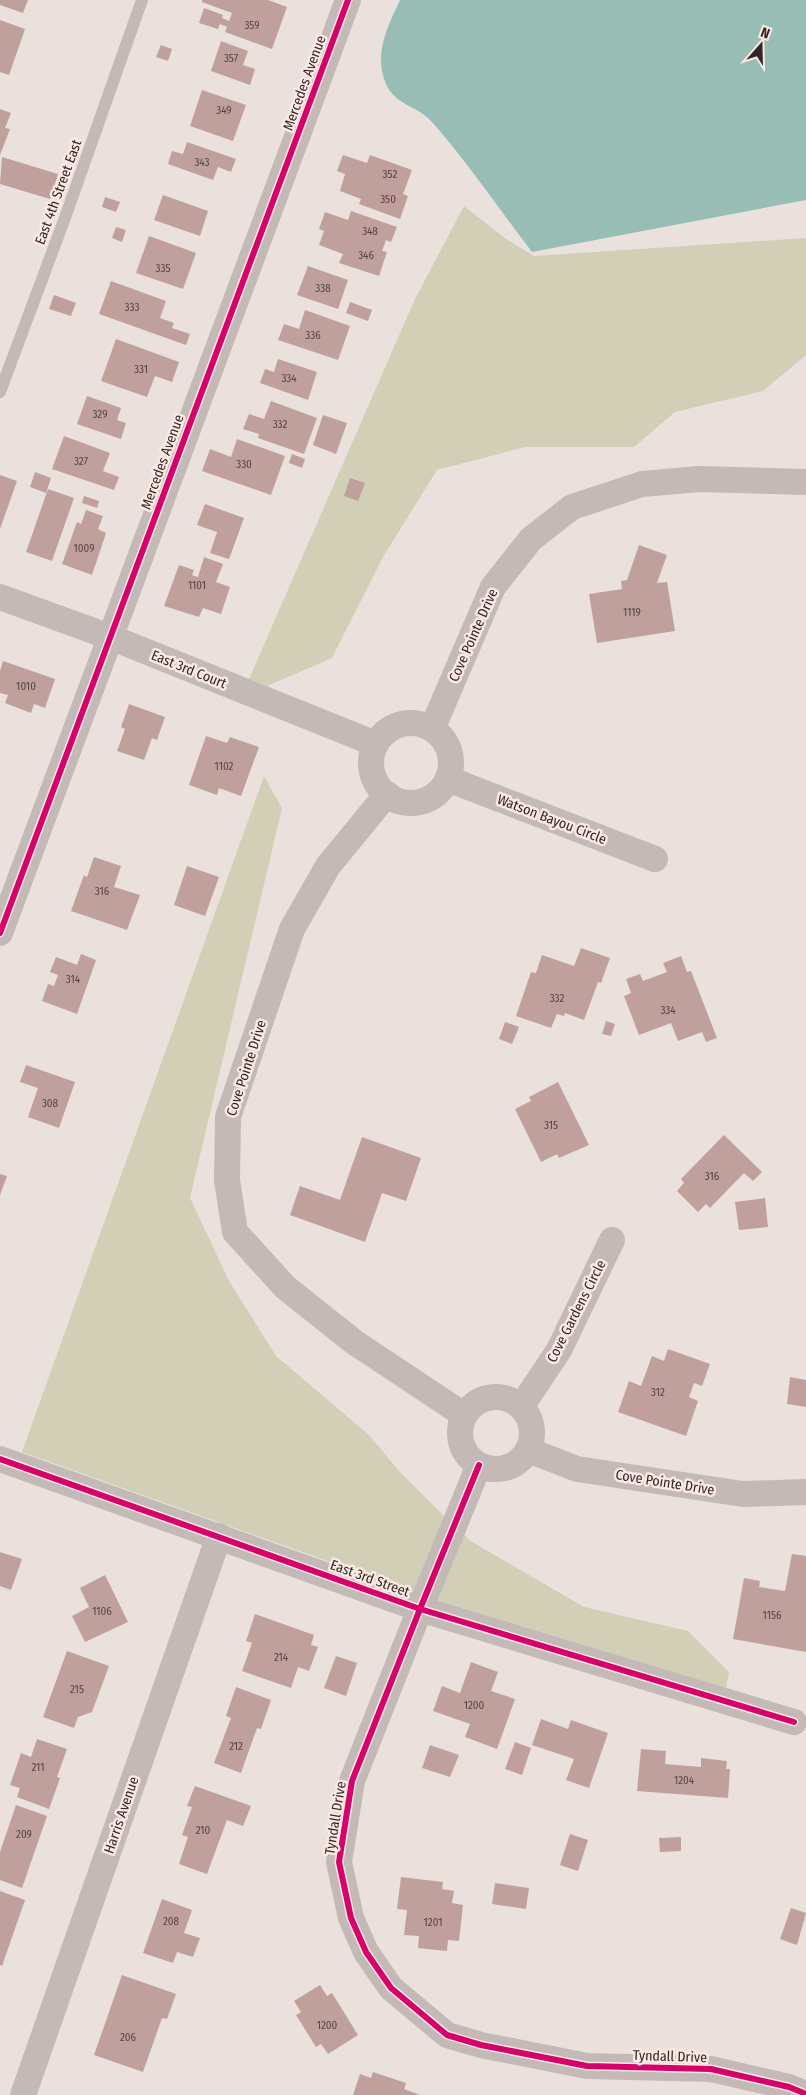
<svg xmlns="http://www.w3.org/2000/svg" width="806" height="2095" viewBox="0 0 806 2095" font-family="'Fira Sans Condensed',sans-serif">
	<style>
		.green { fill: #d1cfb6 }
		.water { fill: #98bdb4 }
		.building { fill: #bfa09d }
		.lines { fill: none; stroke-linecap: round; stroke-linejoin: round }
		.lane { stroke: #c3b9b6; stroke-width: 12 }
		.street { stroke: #c3b9b6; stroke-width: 26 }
		.cycleway-casing { stroke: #f9e9e2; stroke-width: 9 }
		.cycleway { stroke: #d6006c; stroke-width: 6 }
		.labels { text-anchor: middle; stroke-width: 5; stroke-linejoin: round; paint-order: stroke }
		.number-label { font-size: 11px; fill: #564443 }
		.street-label { font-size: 14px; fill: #332625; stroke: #f9e9e2 }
	</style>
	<rect width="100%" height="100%" fill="#ebe1dc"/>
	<g class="green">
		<polygon points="464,206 506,239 534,256 806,238 806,355 763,391 675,412 634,447 525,447 437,470 383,557 332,658 267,686 249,679 415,299"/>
		<polygon points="264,776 282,808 190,1198 229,1281 276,1356 369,1435 400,1472 445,1517 414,1592 22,1452"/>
		<polygon points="464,1534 469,1540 584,1607 688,1631 729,1672 726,1688 436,1600"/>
	</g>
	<path class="water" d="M400,0H806V200L532,252C499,209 468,163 432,122C418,106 395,105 386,84C373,54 388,26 400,0Z"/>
	<g class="building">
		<polygon points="0,0 28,0 23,13 0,5"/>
		<polygon points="202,0 268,0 287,7 272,49 225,32 227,27 220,24 218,29 199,23 204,8 223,15 222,18 229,21 232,13 202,2"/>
		<polygon points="0,20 25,29 9,75 0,72"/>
		<polygon points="221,41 248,51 243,65 255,69 250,85 211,71"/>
		<polygon points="161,45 172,49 168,61 156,57"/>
		<polygon points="202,90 246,105 233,141 190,126"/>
		<polygon points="0,109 11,113 5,128 10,129 0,155"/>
		<polygon points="187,142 236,159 231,172 218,167 213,180 168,164 172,151 183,154"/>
		<polygon points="343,155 367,163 370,155 412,170 403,194 408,196 400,219 359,204 361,199 340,191 345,174 337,171"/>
		<polygon points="2,157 58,174 50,199 0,184"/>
		<polygon points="163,195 208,211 200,236 154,220"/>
		<polygon points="105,197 120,202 116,212 102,207"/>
		<polygon points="351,211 397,227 391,242 386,240 382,251 387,252 379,276 339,263 343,254 319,245 324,231 319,229 325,212 348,220"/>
		<polygon points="116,227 126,230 122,242 112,238"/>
		<polygon points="149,236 196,253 183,289 136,273"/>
		<polygon points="308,266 348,280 338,309 297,295"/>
		<polygon points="111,281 166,301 160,318 174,323 172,328 190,334 186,345 99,314"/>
		<polygon points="54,295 76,303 71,316 49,309"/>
		<polygon points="350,302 372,310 368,321 346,313"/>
		<polygon points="305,310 350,326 338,360 278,340 284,324 299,329"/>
		<polygon points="116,339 179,362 172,382 155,376 147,397 101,381"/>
		<polygon points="278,359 317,372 308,400 260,383 265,369 274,372"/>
		<polygon points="87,396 121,408 117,420 126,423 121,439 77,424"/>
		<polygon points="271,401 317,418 304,454 258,438 259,434 243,429 249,414 264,419"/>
		<polygon points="323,415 347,423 336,454 313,445"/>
		<polygon points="64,436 110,453 103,471 119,477 114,490 52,469"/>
		<polygon points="237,439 285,456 271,495 202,471 210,449 231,457"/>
		<polygon points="292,454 305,459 302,468 289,463"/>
		<polygon points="35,472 51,478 46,493 30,487"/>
		<polygon points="0,475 17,481 0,529"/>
		<polygon points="350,478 365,483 358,501 344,496"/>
		<polygon points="48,489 74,498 52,561 26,552"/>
		<polygon points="84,496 99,501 97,508 82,503"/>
		<polygon points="205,504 244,518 229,559 210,553 217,532 197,525"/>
		<polygon points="86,510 103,516 98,529 106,533 92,575 62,564 77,522 81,524"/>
		<polygon points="639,545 667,555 657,583 667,582 675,631 597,643 589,594 622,589 621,581 627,580"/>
		<polygon points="204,557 223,564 216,582 230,587 221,614 203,608 199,617 164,606 179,565 194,570 192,575 198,577"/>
		<polygon points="3,661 55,679 45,708 34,704 31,713 5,703 8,695 0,693 0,671"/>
		<polygon points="129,704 165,717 157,740 152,738 144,760 117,751 125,729 121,727"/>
		<polygon points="206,736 227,743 230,737 259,747 241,796 219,788 217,795 189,785"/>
		<polygon points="94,857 121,866 114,887 140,895 127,930 71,911 84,875 87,877"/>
		<polygon points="187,866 219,877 205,916 174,905"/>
		<polygon points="581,948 610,958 601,983 598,982 584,1020 565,1013 564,1016 557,1014 551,1028 516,1016 531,972 536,973 542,955 574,966"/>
		<polygon points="81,954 96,960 77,1014 42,1001 48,984 54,986 58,975 50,972 56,957 77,965"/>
		<polygon points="681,956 687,972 691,971 717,1038 706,1042 702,1032 678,1041 671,1023 639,1035 624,996 631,993 626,979 640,974 643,981 667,972 663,963"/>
		<polygon points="606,1021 615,1024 611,1036 602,1034"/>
		<polygon points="505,1022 519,1027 512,1044 499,1039"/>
		<polygon points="26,1065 75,1082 59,1128 28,1117 38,1088 20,1082"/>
		<polygon points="558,1082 589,1145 559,1158 557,1154 541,1162 515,1109 531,1101 529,1097"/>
		<polygon points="724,1135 762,1172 753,1181 744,1173 710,1208 706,1204 698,1212 677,1191 684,1183 681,1179"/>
		<polygon points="362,1137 421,1158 406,1201 382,1193 365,1242 290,1215 300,1186 340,1200"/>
		<polygon points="0,1174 7,1176 0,1195"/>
		<polygon points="765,1198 768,1227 739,1230 735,1202"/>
		<polygon points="668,1349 710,1364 702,1386 694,1383 689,1397 698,1401 686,1436 618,1412 629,1381 641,1386 652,1356 664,1361"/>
		<polygon points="790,1377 806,1380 806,1407 787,1404"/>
		<polygon points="0,1552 22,1559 11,1590 0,1586"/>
		<polygon points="792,1554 806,1556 806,1652 733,1639 744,1578 760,1581 759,1587 785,1591"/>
		<polygon points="105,1575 128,1622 85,1642 72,1616 89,1607 80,1588"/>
		<polygon points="255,1614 314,1635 311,1645 318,1647 309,1671 298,1667 291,1688 242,1671 252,1643 246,1641"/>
		<polygon points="67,1651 109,1666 92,1712 78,1717 74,1728 43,1717"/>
		<polygon points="336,1656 357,1663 346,1696 324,1688"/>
		<polygon points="471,1662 498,1672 491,1691 515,1699 497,1749 465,1737 470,1724 433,1711 442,1686 460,1693"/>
		<polygon points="236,1687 271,1700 261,1729 257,1728 241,1773 214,1763 231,1718 226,1716"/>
		<polygon points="541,1719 568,1729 571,1720 608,1733 589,1788 566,1780 574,1759 532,1745"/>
		<polygon points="37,1739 67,1749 57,1777 60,1778 49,1809 17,1797 20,1788 10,1785 21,1753 31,1757"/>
		<polygon points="515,1742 531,1748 522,1775 505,1769"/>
		<polygon points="430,1745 459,1755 450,1777 422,1768"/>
		<polygon points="641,1749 666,1751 665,1764 701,1767 701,1758 727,1761 726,1769 730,1769 728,1798 637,1791"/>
		<polygon points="195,1786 251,1806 243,1826 227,1820 207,1874 179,1864 188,1837 182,1835 192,1807 187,1806"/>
		<polygon points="16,1805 47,1816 22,1888 0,1880 0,1852"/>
		<polygon points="570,1834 588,1840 578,1871 560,1865"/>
		<polygon points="681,1837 681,1851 660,1852 659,1838"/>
		<polygon points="401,1877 443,1882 442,1889 454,1891 452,1903 463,1905 459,1941 448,1940 447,1951 418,1948 419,1936 404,1935 407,1910 397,1909"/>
		<polygon points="495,1883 529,1888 526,1909 492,1904"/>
		<polygon points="0,1891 25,1900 2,1966 0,1965"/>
		<polygon points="162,1899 192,1910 184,1933 200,1938 193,1957 177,1952 173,1963 143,1953"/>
		<polygon points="791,1908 806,1913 797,1945 780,1939"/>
		<polygon points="122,1975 176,1994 167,2019 162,2018 143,2072 94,2055"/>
		<polygon points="320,1985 327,1996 332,1993 358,2035 328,2054 321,2044 316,2047 296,2015 301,2012 294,2001"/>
		<polygon points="373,2072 406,2083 404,2089 420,2095 353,2095 360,2074 371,2078"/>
	</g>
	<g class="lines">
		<polyline class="lane" points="0,392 66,215 142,0"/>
		<g class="street">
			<polyline points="0,597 110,637 376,744"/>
			<circle cx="411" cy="763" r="40"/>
			<polyline points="432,729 493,587 531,539 572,507 642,484 699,479 806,482"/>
			<polyline points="448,779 655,859"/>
			<polyline points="387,794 328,866 292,929 228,1117 227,1180 235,1232 285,1287 354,1342 464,1415"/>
			<polyline points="0,933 348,0"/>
			<circle cx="496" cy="1433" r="36"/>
			<polyline points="521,1407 559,1350 612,1240"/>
			<polyline points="528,1450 577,1469 743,1494 806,1492"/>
			<polyline points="0,1459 420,1609 794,1722"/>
			<polyline points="479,1465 420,1609 352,1781 339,1862 351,1918 366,1952 391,1988 447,2035 481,2045 587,2066 711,2069 789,2087 806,2094"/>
			<polyline points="23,2095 219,1536"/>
		</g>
		<defs>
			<g id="cycleway">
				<polyline points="0,933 348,0"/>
				<polyline points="0,1459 420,1609 794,1722"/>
				<polyline points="479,1465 420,1609 352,1781 339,1862 351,1918 366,1952 391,1988 447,2035 481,2045 587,2066 711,2069 789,2087 806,2094"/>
			</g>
		</defs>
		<use href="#cycleway" class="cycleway-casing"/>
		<use href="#cycleway" class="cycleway"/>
	</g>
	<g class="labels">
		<g class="number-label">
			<text x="252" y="29">359</text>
			<text x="231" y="62">357</text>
			<text x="224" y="114">349</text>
			<text x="202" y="166">343</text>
			<text x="390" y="178">352</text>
			<text x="388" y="203">350</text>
			<text x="370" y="235">348</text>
			<text x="366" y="259">346</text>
			<text x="163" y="272">335</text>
			<text x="323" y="292">338</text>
			<text x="132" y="311">333</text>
			<text x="313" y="339">336</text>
			<text x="141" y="373">331</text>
			<text x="289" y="382">334</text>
			<text x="100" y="418">329</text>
			<text x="280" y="428">332</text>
			<text x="81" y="465">327</text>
			<text x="244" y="468">330</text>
			<text x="84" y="552">1009</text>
			<text x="197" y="589">1101</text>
			<text x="632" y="616">1119</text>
			<text x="26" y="690">1010</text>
			<text x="224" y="770">1102</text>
			<text x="102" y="895">316</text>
			<text x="73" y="983">314</text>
			<text x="557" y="1002">332</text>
			<text x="668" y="1014">334</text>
			<text x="50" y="1107">308</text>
			<text x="551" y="1129">315</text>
			<text x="712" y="1180">316</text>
			<text x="658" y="1396">312</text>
			<text x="102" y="1615">1106</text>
			<text x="772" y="1619">1156</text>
			<text x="281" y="1661">214</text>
			<text x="77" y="1693">215</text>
			<text x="474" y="1709">1200</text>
			<text x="236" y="1750">212</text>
			<text x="38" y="1771">211</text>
			<text x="684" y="1784">1204</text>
			<text x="203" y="1834">210</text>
			<text x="24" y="1838">209</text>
			<text x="171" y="1925">208</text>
			<text x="433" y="1926">1201</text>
			<text x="327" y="2029">1200</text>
			<text x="128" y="2041">206</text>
		</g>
		<g class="street-label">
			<text transform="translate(304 83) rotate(-70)" y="5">Mercedes Avenue</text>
			<text transform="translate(58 192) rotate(-70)" y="5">East 4th Street East</text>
			<text transform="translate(162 462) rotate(-70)" y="5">Mercedes Avenue</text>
			<text transform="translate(473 635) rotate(-66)" y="5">Cove Pointe Drive</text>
			<text transform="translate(189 669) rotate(22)" y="5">East 3rd Court</text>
			<text transform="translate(552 819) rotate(21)" y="5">Watson Bayou Circle</text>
			<text transform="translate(246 1068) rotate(-72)" y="5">Cove Pointe Drive</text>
			<text transform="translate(576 1311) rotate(-63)" y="5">Cove Gardens Circle</text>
			<text transform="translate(665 1482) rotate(9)" y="5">Cove Pointe Drive</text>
			<text transform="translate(370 1578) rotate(20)" y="5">East 3rd Street</text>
			<text transform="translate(121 1815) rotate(-71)" y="5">Harris Avenue</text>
			<text transform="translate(335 1818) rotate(-81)" y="5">Tyndall Drive</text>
			<text transform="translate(670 2056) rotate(2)" y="5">Tyndall Drive</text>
		</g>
	</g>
	<g transform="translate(761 45) rotate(20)" stroke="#f9e9e2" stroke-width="4" paint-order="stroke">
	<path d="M0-4L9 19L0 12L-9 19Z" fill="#332625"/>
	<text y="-8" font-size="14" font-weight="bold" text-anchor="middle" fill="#332625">N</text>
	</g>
</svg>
